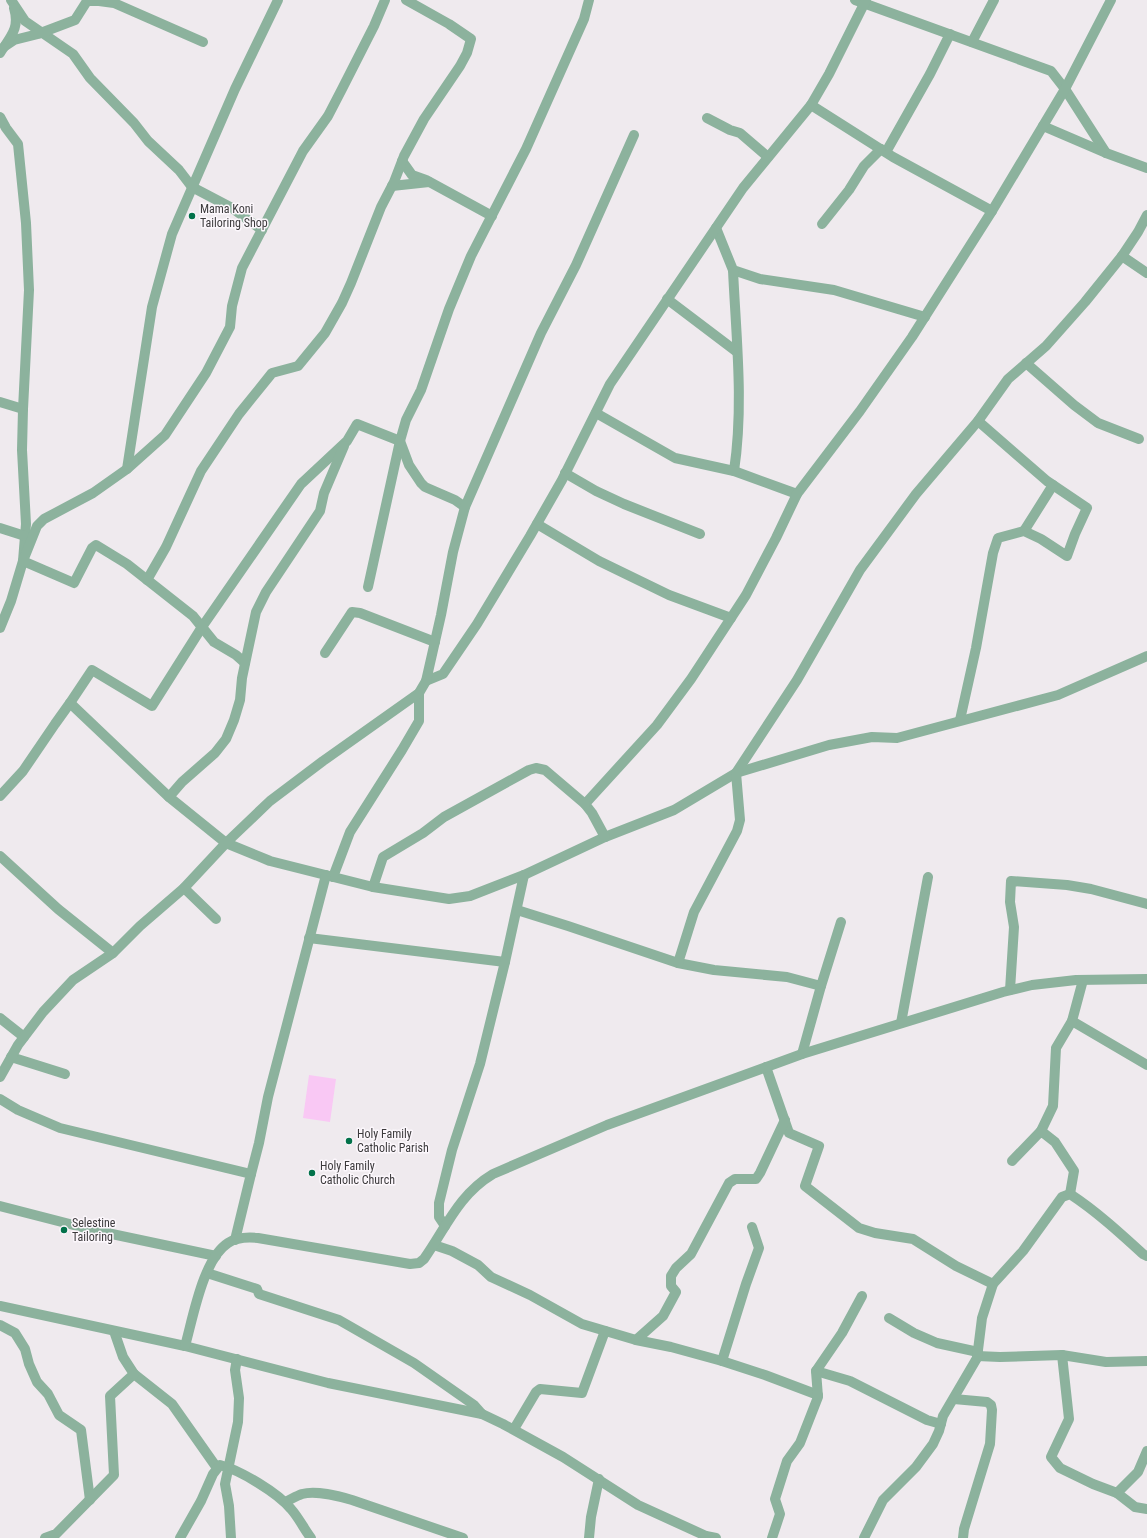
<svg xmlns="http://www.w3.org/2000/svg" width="1147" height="1538" viewBox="0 0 1147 1538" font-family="'Roboto Condensed',sans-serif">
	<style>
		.park { fill: #f9c8f4 }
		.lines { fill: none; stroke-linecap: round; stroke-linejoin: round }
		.minor { stroke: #8cb29d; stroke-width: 10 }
		.poi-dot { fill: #02714a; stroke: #fcf7fc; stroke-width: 1.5 }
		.labels { text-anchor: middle; stroke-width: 3; stroke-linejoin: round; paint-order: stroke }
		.poi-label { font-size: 12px; fill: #3c3a3c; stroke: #fcf7fc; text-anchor: start }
	</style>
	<rect width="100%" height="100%" fill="#efeaee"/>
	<polygon class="park" points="309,1075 336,1079 330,1122 303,1118"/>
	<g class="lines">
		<g class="minor">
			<polyline points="11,0 25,21 73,54 90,78 134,123 148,141 179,170 192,187 232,208 262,230"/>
			<polyline points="855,0 1051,71 1065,89 1106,153"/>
			<polyline points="972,42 994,0"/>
			<polyline points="5,46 14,40 38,34 75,20 87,1 99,1 114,3 203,42"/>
			<path d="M0,53C11,36 20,28 14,8"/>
			<polyline points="811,105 893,157 992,211"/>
			<polyline points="0,117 6,128 18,144 26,223 29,290 23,409 22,450 26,524 23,561 11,601 0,628"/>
			<polyline points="707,118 730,130 740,133 768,157"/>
			<polyline points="1043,126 1106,153 1147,168"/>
			<polyline points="886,152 930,74 950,34"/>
			<polyline points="402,161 412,175 426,180 492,216"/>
			<polyline points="392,186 429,182"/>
			<polyline points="822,224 849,190 864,166 881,149"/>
			<polyline points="716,228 733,270 760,279 834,290 925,317"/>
			<polyline points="1122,256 1147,273"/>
			<path d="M733,270C736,336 744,405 734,471"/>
			<polyline points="667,299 737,352"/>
			<polyline points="1026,363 1074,405 1098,423 1139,439"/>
			<polyline points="0,402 23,409"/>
			<polyline points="596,413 675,458 734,471 797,494"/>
			<polyline points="127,469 152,307 172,234 235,89 278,0"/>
			<polyline points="565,473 596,491 624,504 700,534"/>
			<polyline points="537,524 599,561 669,595 731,618"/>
			<polyline points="0,528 25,536"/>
			<polyline points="1024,531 1053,485"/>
			<polyline points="147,580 166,547 201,471 239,414 272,373 298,366 325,333 342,303 351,283 381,207 394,182 404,156 424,119 460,66 467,53 471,39 449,24 406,0"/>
			<polyline points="368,587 400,441 406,420 421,390 449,309 471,256 526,149 584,19 589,0"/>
			<polyline points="325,653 352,612 360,613 435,642"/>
			<polyline points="245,663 236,655 214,642 193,616 127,564 96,545 92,548 74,583 23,561 37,526 44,519 93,493 127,469 165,435 206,373 230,327 232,306 242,268 303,151 328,116 342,89 374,26 385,0"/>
			<polyline points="426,681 443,674 477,624 530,536 562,480 610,384 743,188 811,105 829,74 866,0"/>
			<polyline points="70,703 92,670 152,706 202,627 301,484 347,441 357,424 400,441 409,465 421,483 425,487 455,500 465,507"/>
			<polyline points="960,720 976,648 993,553 998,538 1024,531 1041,539 1067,556 1075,534 1087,508 1047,481 978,421"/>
			<polyline points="0,796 23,771 55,724 70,703 169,797 226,843 270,861 373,887 449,899 470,896 524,875 605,837 674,810 736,773 829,745 872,737 897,738 1058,695 1147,656"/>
			<polyline points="169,797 182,782 215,753 226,739 234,720 240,700 242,678 256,612 266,592 320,511 324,493 344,446"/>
			<polyline points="605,837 592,813 585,804 657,725 691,679 731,618 746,595 776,538 797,494 860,411 912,337 992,211 1065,89 1111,0"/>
			<polyline points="0,856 58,909 113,953"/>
			<polyline points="333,877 350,832 402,750 419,721 419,693"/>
			<polyline points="373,887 383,857 423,833 444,817 529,770 536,768 545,770 585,804"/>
			<polyline points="184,888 216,919"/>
			<polyline points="517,910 568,926 678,963 714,970 787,977 821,986"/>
			<polyline points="309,938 505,962"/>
			<polyline points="678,963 694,912 737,831 740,820 736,773 797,680 860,570 916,494 978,421 1008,379 1046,346 1085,302 1122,256 1138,232 1147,215"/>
			<polyline points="1083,980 1072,1021 1147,1065"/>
			<polyline points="1010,990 1014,927 1010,902 1011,881 1067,885 1091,889 1147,904"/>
			<polyline points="0,1018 24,1037"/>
			<polyline points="901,1023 928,877"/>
			<polyline points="802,1054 821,986 841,922"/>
			<polyline points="11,1057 65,1074"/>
			<polyline points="766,1067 789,1133 819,1146 805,1186 859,1228 875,1233 913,1239 956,1266 993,1284"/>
			<polyline points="0,1077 18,1045 43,1012 73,980 113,953 140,926 184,888 226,843 270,801 323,761 419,693 426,681 441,615 453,552 465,507 541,333 576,265 634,135"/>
			<polyline points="0,1099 18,1110 60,1128 251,1174 235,1240"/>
			<polyline points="1041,1131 1053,1106 1056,1048 1072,1021"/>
			<polyline points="1012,1161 1041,1131 1055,1142 1074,1171 1070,1194"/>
			<polyline points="251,1174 259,1143 268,1097 326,875"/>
			<polyline points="0,1206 93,1230 216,1256"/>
			<polyline points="445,1226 439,1217 439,1203 452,1150 480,1064 505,962 524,875"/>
			<polyline points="434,1245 452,1251 478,1265 491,1277 530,1295 582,1324 636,1340 671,1347 722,1361 765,1375 818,1395"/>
			<polyline points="207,1273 257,1289 259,1294 339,1320 414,1363 474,1405 482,1414"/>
			<polyline points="0,1306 185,1346 328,1383 482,1414 503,1424 563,1457 638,1505 706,1536 716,1538"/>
			<polyline points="889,1318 914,1333 937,1343 978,1352"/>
			<polyline points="0,1325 15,1333 25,1349 29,1364 37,1382 48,1394 59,1415 81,1430 90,1500"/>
			<polyline points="636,1340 663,1316 676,1292 671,1286 671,1276 676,1268 691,1254 729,1183 735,1179 756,1179 760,1173 785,1120"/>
			<path d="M185,1346C193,1318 203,1259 228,1243C237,1237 248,1237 258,1238L410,1264L419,1263L424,1259C446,1228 458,1195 493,1174L607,1125L802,1054L1003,992L1032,985L1076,980L1147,979"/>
			<polyline points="1062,1355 1106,1362 1147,1361"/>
			<polyline points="977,1356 1000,1357 1062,1355 1069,1419 1051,1457 1060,1468 1093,1484 1117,1493 1138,1472 1147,1451"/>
			<polyline points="722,1361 746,1284 759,1248 752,1227"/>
			<polyline points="816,1371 850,1381 927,1420 941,1424"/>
			<polyline points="134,1374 172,1404 217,1468"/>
			<polyline points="954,1399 987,1402 991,1405 992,1410 990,1444 964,1529 963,1538"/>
			<polyline points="514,1429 536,1392 540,1389 582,1393 605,1331"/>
			<polyline points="1117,1493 1135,1507 1147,1509"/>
			<path d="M285,1502C290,1500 296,1496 302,1494C316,1490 338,1496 352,1500L463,1538"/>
			<polyline points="45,1538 56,1534 114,1475 110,1396 134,1374 123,1357 114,1331"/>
			<path d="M180,1538L201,1501L213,1474L220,1465C240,1470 278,1493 291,1509C299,1518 304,1529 311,1538"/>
			<polyline points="231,1538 229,1506 225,1484 238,1422 239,1398 235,1370 237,1359"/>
			<polyline points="589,1538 591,1517 599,1479"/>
			<polyline points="772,1538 780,1514 775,1499 787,1461 800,1443 818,1397 816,1371 842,1333 862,1296"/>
			<path d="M864,1538L883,1500L916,1467L933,1444L939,1431L943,1416L977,1358L982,1318L993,1284L1023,1251L1062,1197L1070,1194C1096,1211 1120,1233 1143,1254L1147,1256"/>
		</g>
	</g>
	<g class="poi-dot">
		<circle cx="192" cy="216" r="4"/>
		<circle cx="349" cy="1141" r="4"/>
		<circle cx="312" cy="1173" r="4"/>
		<circle cx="64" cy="1230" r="4"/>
	</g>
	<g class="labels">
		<g class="poi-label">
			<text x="200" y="213">Mama Koni<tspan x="200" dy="14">Tailoring Shop</tspan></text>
			<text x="357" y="1138">Holy Family<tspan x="357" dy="14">Catholic Parish</tspan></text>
			<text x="320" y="1170">Holy Family<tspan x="320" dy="14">Catholic Church</tspan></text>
			<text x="72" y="1227">Selestine<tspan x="72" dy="14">Tailoring</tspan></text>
		</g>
	</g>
</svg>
